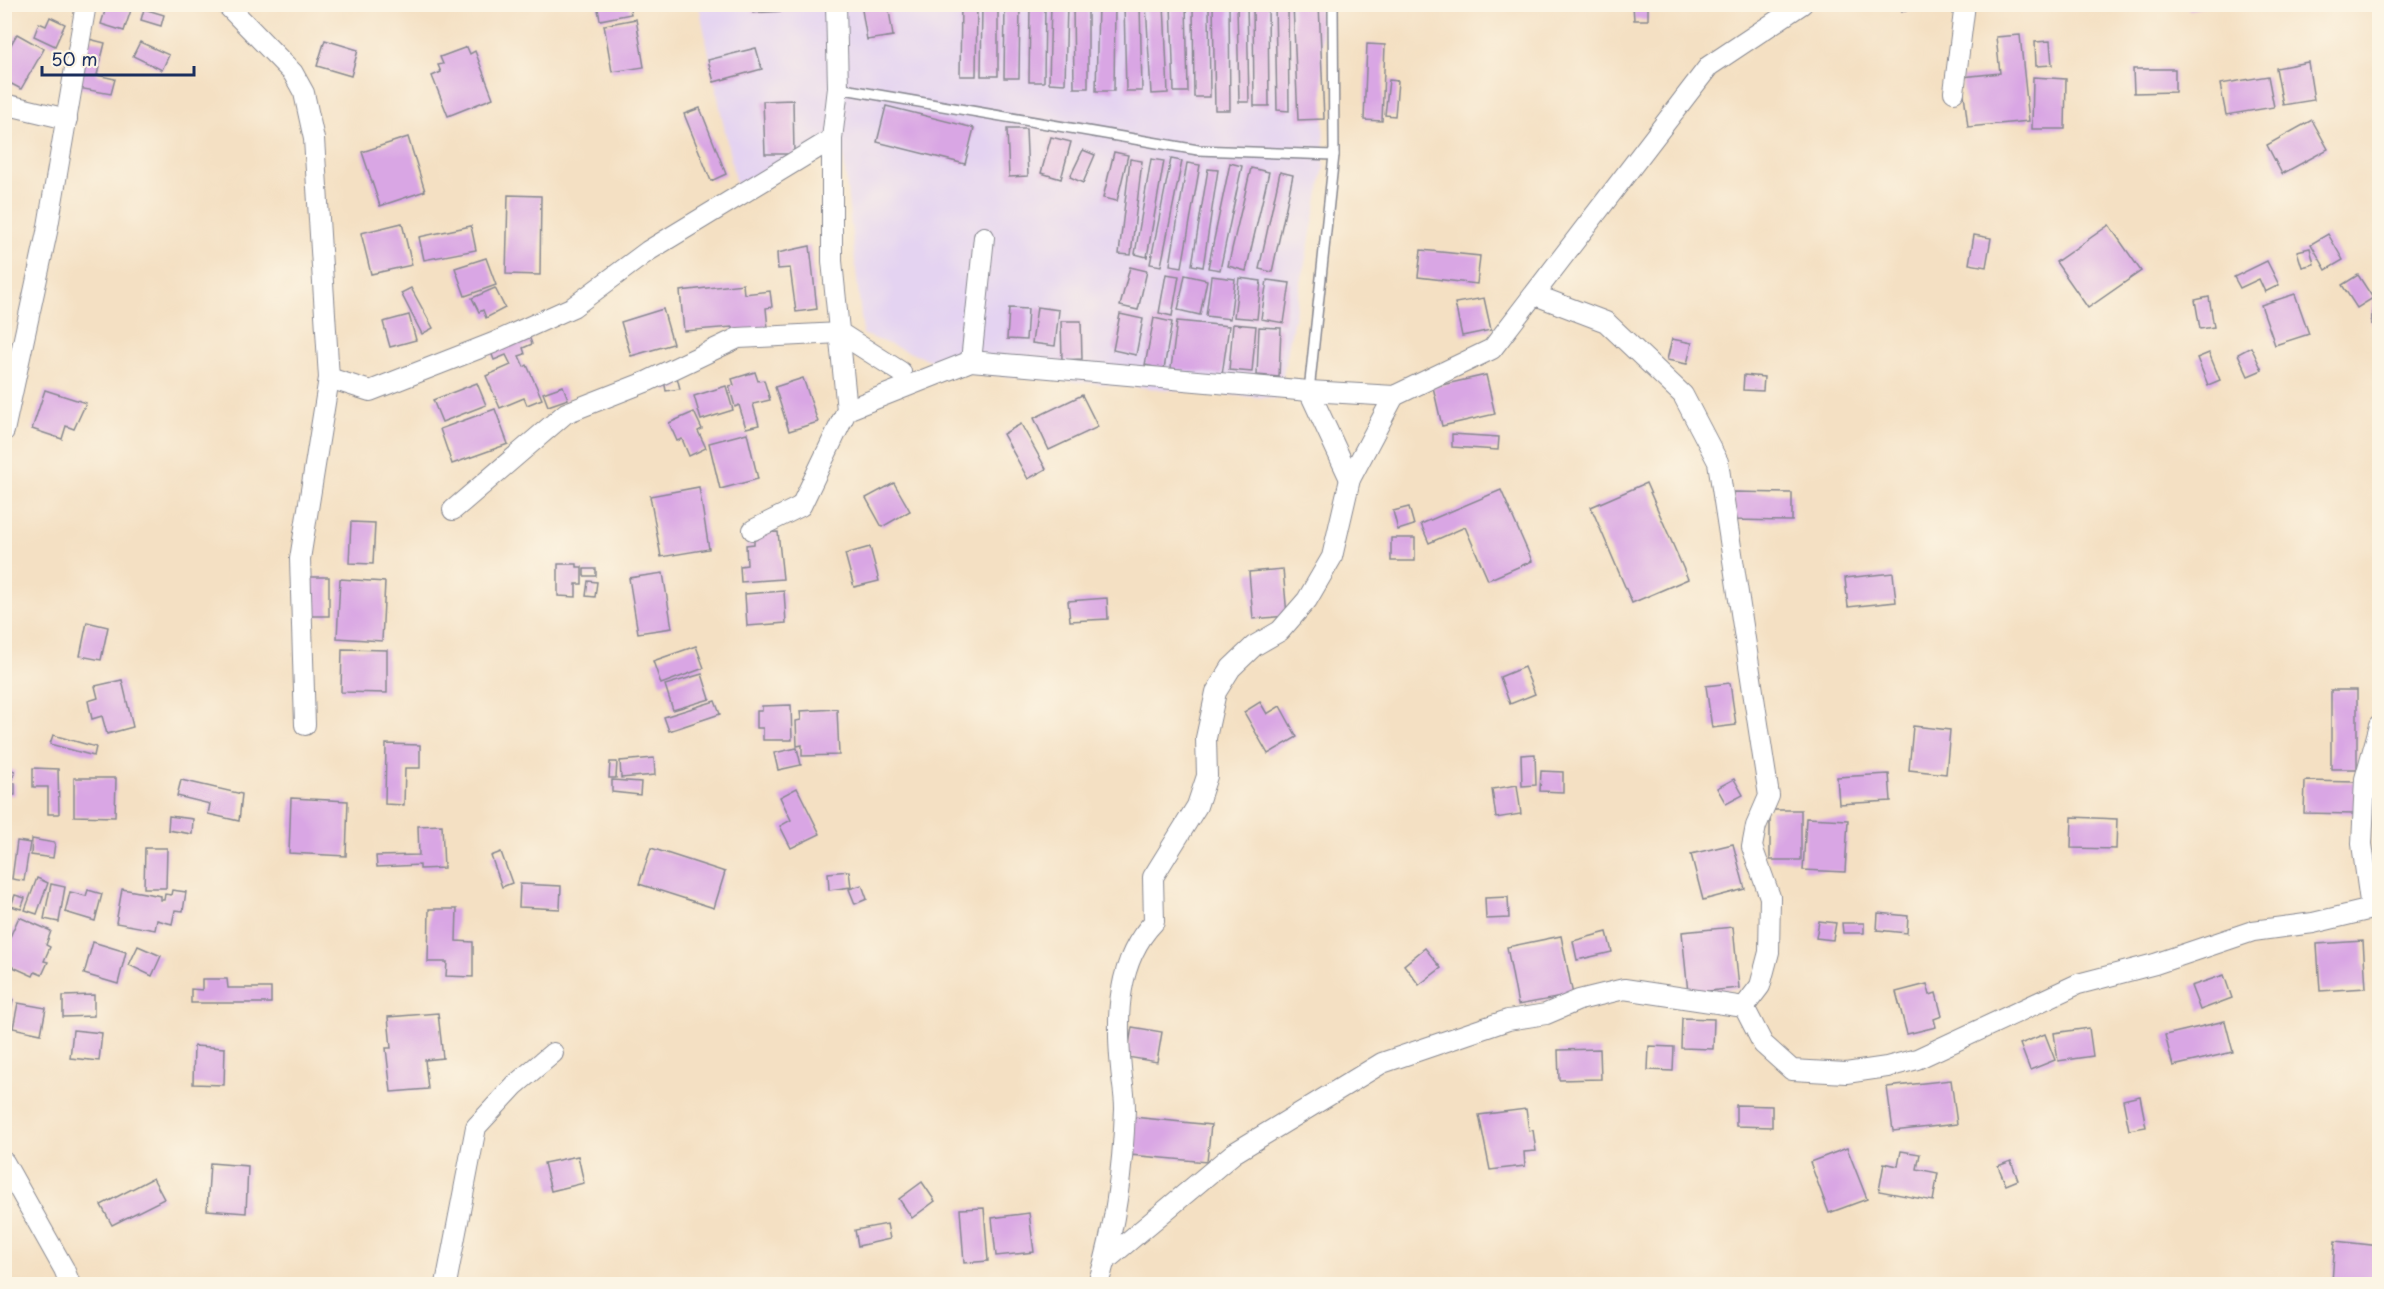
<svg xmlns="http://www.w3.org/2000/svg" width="2384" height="1289" viewBox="0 0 2384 1289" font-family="'Playpen Sans',sans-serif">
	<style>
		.built { fill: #e4d3f1 }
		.building { fill: #d9a6e4 }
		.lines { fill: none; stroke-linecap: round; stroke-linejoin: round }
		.lane-casing { stroke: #888890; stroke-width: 12 }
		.street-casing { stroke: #888890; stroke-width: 22 }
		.lane { stroke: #fff; stroke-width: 9 }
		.street { stroke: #fff; stroke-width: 20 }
	</style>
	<rect width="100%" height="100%" fill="#fcf5e5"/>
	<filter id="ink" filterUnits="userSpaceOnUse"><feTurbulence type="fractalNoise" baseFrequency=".0167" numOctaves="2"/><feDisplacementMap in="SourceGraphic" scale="12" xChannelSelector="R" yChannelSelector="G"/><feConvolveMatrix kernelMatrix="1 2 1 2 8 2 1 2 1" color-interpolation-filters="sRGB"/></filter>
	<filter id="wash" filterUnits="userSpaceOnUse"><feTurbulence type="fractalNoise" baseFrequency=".008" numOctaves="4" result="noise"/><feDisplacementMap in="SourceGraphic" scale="24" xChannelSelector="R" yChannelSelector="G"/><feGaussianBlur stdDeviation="1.35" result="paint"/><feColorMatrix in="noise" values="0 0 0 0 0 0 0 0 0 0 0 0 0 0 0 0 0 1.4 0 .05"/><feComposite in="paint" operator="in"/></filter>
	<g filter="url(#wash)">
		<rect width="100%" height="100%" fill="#f4e0c3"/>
		<polygon class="built" points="699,5 1322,5 1324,167 1278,399 960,372 863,334 843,152 737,190"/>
		<g id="blocks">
			<g class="building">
				<polygon points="107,4 133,4 124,31 101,24"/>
				<polygon points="597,4 629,4 631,14 600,20"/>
				<polygon points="752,4 800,4 800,10 753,13"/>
				<polygon points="861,4 888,4 893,36 867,40"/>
				<polygon points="961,4 977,4 976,76 960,76"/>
				<polygon points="982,4 998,4 998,76 981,76"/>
				<polygon points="1005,4 1020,4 1019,78 1004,78"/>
				<polygon points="1030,4 1045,4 1044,82 1029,82"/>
				<polygon points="1051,4 1067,4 1065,84 1049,83"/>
				<polygon points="1073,4 1088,4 1088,88 1074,88"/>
				<polygon points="1098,4 1115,4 1114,91 1096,91"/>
				<polygon points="1124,4 1140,4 1142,91 1126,91"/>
				<polygon points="1146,4 1164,4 1168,93 1151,94"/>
				<polygon points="1171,4 1186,4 1188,92 1174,92"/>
				<polygon points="1193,4 1209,4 1210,97 1194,97"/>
				<polygon points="1213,4 1229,4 1230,110 1215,110"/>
				<polygon points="1237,4 1247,4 1249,102 1239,102"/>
				<polygon points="1253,4 1268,4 1269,106 1254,106"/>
				<polygon points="1275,4 1288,4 1289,111 1277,110"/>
				<polygon points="1293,4 1319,4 1324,119 1298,120"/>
				<polygon points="1899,4 1918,4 1902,12"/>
				<polygon points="2188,4 2209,4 2209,5 2189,10"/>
				<polygon points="1633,5 1648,5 1648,20 1634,20"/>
				<polygon points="144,9 164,15 161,26 141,20"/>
				<polygon points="50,17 65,24 55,46 34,36 39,23 46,26"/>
				<polygon points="636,19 644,67 612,72 604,25"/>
				<polygon points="17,34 44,49 21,89 4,80 4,57"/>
				<polygon points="2020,35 2029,121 1968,127 1962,77 2000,73 1996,37"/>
				<polygon points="89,39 105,43 97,75 115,79 111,94 78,88"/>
				<polygon points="325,40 358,50 351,76 317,66"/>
				<polygon points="2050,41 2052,65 2036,66 2035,42"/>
				<polygon points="140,42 169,55 162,70 133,56"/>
				<polygon points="1367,44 1385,45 1382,121 1364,120"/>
				<polygon points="467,47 470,54 475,51 493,98 448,116 432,76 441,72 438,65 443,64 440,57"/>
				<polygon points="756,48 762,69 714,82 708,60"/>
				<polygon points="2308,62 2314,100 2283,105 2276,68"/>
				<polygon points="2133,69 2175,69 2175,92 2134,93"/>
				<polygon points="2268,76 2274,107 2226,115 2220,84"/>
				<polygon points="2033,77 2066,79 2065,129 2032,129"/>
				<polygon points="1389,80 1398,81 1395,116 1385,115"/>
				<polygon points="793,100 794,154 765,154 763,101"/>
				<polygon points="886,106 974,128 965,164 877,142"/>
				<polygon points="700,108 726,174 711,181 684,114"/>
				<polygon points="2312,120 2328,149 2282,174 2267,145"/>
				<polygon points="1007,129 1026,129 1028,176 1009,177"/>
				<polygon points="408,137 425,191 380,206 362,152"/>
				<polygon points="1051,137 1071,142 1061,179 1041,173"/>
				<polygon points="1083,150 1095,155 1083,183 1070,177"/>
				<polygon points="1114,152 1128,155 1117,201 1103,198"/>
				<polygon points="1130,159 1142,161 1131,255 1119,254"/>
				<polygon points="1151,159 1164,161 1147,257 1135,254"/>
				<polygon points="1171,159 1182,161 1161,266 1150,264"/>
				<polygon points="1187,163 1200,165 1182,267 1170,265"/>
				<polygon points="1230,163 1242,166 1220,270 1208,268"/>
				<polygon points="1251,168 1269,172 1246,271 1228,266"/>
				<polygon points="1208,169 1218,170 1203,267 1192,265"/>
				<polygon points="1280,172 1293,175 1272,272 1259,269"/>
				<polygon points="508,195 541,196 540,275 506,274"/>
				<polygon points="402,223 412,265 371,274 361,233"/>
				<polygon points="2109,225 2141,271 2088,308 2056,262"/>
				<polygon points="471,226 476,250 424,260 419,237"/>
				<polygon points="2328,234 2343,260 2326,270 2311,244"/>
				<polygon points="1974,235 1991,238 1986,267 1969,264"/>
				<polygon points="810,246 817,309 796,312 790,268 778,269 777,253"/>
				<polygon points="2310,248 2314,264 2302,267 2297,251"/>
				<polygon points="1421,250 1480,256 1477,284 1418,277"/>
				<polygon points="486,258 496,285 465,296 455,268"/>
				<polygon points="2267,261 2279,285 2265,292 2259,279 2240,288 2234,277"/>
				<polygon points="2378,263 2380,263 2380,326 2371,324"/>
				<polygon points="1130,267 1147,271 1138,310 1120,306"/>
				<polygon points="1166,274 1179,276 1172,316 1159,313"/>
				<polygon points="1185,275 1207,280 1200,315 1178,310"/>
				<polygon points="2358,275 2373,298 2357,308 2342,285"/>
				<polygon points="1211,276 1235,279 1230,319 1206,316"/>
				<polygon points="1239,278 1261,281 1257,319 1234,317"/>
				<polygon points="1267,280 1290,283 1284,323 1261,319"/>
				<polygon points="743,284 744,294 770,291 772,307 766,308 768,329 732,333 732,327 684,331 680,291"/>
				<polygon points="411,288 433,328 422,334 401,293"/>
				<polygon points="495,288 505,308 486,318 483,310 479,312 472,298"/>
				<polygon points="2295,294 2309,334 2275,345 2261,305"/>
				<polygon points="2209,297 2214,327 2200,329 2195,300"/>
				<polygon points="1484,298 1491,330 1462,336 1455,303"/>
				<polygon points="1037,307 1059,310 1055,346 1032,343"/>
				<polygon points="1009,308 1028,309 1026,340 1007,339"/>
				<polygon points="663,309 673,344 631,356 621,322"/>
				<polygon points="1120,314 1143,319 1136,355 1113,350"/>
				<polygon points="409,315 416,340 390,347 383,322"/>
				<polygon points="1154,318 1172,322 1164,369 1145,365"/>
				<polygon points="1061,321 1081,321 1082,359 1062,360"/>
				<polygon points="1177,321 1229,326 1222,375 1171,368"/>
				<polygon points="1233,324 1256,326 1252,372 1229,370"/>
				<polygon points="1259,327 1281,328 1279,377 1257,375"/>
				<polygon points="529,336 532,344 523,348 525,354 519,356 524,367 527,365 542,399 527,405 524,398 500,408 486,376 511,365 506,355 494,360 491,352"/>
				<polygon points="1672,339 1692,343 1687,364 1667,360"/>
				<polygon points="2251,347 2262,370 2248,376 2238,354"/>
				<polygon points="2209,353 2220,380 2208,385 2197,358"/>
				<polygon points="755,372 758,381 764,380 770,400 753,404 759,425 746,428 739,405 735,407 729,386 734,385 732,379"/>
				<polygon points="1486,375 1495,414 1442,426 1433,387"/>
				<polygon points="1744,375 1764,377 1763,391 1743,390"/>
				<polygon points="677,377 680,389 666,391 664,380"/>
				<polygon points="803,378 818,422 789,431 775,387"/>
				<polygon points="477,383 486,405 442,422 433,400"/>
				<polygon points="563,386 568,399 548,406 543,393"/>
				<polygon points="726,386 733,410 701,420 694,396"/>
				<polygon points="45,390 86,403 74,429 66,426 62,439 32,429"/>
				<polygon points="1082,395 1098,427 1049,450 1034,418"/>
				<polygon points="495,409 508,444 452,464 440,429"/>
				<polygon points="694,412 702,429 698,431 706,448 689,456 682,439 677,441 669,423"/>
				<polygon points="1021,424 1046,469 1028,479 1003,434"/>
				<polygon points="747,433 758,479 720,489 709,443"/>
				<polygon points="1452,434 1499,437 1498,450 1452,447"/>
				<polygon points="894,483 910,511 882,527 866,498"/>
				<polygon points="1646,483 1688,579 1632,603 1591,507"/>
				<polygon points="699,487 709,549 661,557 650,496"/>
				<polygon points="1501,490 1532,561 1488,580 1465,527 1429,543 1421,524"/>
				<polygon points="1733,492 1792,493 1792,521 1733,520"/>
				<polygon points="1409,507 1414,525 1398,530 1393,511"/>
				<polygon points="351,522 375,523 373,564 349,563"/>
				<polygon points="778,532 783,579 741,582 740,566 747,565 746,545 754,544 754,533"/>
				<rect x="1391" y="538" width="24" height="23"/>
				<polygon points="870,547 879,581 854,587 845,554"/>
				<polygon points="558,564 577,564 577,567 582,567 582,584 576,584 576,597 558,596"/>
				<rect x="584" y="569" width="12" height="7"/>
				<polygon points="1283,569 1287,616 1253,619 1249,572"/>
				<polygon points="663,573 672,628 638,633 629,578"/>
				<polygon points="1893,573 1896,602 1848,607 1845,578"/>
				<rect x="309" y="577" width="20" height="39"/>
				<polygon points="340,579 385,582 382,641 337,638"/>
				<polygon points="588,581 597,582 595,597 586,596"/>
				<polygon points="784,591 786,623 747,626 745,594"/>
				<polygon points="1107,598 1108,619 1070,621 1068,601"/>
				<polygon points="87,622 108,627 101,660 80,656"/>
				<polygon points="696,646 704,668 661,684 653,661"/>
				<polygon points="342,649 387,650 387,693 341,692"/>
				<polygon points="1524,667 1535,694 1510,704 1500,677"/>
				<polygon points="702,674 710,699 673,710 665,685"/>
				<polygon points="122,680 133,727 107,734 102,716 92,719 88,701 98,698 95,686"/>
				<polygon points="1730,683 1736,725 1712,728 1706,686"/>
				<rect x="2331" y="690" width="26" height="79"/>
				<polygon points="715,701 720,714 669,731 664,717"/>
				<polygon points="1260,702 1267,714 1280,706 1297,737 1268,754 1244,712"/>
				<polygon points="791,705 792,740 763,740 763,728 757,728 757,711 762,711 762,706"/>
				<polygon points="837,709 839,755 802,756 802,745 797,746 796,721 801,720 800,711"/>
				<polygon points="1913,726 1950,730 1946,774 1909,770"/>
				<polygon points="53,735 96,747 94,756 50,744"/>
				<polygon points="386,744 420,745 420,768 405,768 404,805 385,804"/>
				<polygon points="797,748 801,765 778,770 774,753"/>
				<polygon points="1535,754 1536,785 1522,786 1521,755"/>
				<polygon points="654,758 655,775 621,778 620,761"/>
				<polygon points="610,762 617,762 616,778 609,778"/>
				<polygon points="33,768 58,769 59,814 48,814 48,787 33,787"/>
				<polygon points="8,769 15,771 12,781 5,779"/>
				<polygon points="1541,771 1563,772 1563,792 1540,791"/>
				<polygon points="1889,774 1891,801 1839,804 1837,777"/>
				<polygon points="74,778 116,778 115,817 74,816"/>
				<polygon points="1734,779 1743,795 1726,804 1717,788"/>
				<polygon points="181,780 242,794 239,821 208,814 210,804 177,796"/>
				<polygon points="612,780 641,782 640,795 612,792"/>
				<polygon points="2305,781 2356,782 2355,814 2304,813"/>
				<rect x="4" y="783" width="11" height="12"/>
				<polygon points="1517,785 1521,814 1496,818 1492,789"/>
				<polygon points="797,788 820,834 791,848 780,826 791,820 780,797"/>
				<polygon points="291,798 348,801 346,856 289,853"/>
				<rect x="1770" y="810" width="31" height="50"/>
				<polygon points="169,816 193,819 192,834 168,830"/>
				<polygon points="2072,817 2117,819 2116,849 2071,848"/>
				<polygon points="1806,818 1848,820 1845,872 1803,870"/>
				<polygon points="442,825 444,868 420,869 420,865 377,867 376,856 419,855 418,826"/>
				<polygon points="32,839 55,843 53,858 31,855"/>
				<polygon points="17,841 30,843 24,881 12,879"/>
				<polygon points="1733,844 1745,889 1703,900 1691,854"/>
				<polygon points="145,848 167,848 166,888 144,888"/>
				<polygon points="651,848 725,872 714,908 639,884"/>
				<polygon points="501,852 512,883 502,887 491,856"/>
				<polygon points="849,871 851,887 829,890 828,873"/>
				<polygon points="37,878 48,883 37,914 25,910"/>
				<polygon points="51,884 65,887 59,922 44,919"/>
				<polygon points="520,884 561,886 560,909 519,907"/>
				<polygon points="862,885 867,899 855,904 849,889"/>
				<polygon points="122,889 161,896 161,900 164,900 165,894 171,895 172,890 186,892 183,911 175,910 172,924 157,920 155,930 116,923"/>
				<polygon points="88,890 102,894 95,921 65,912 70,892 86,896"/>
				<polygon points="15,895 25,898 21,909 11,906"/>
				<polygon points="1508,897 1509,918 1486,919 1485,898"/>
				<polygon points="429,909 457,909 456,941 473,942 473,977 446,976 447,962 428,962"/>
				<polygon points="1878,913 1908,916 1907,933 1877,930"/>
				<polygon points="19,917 51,931 46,945 50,947 44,961 48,962 42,975 35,972 33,976 4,963 4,950"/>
				<polygon points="1819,921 1836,923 1833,940 1816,938"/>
				<polygon points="1842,923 1864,923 1864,933 1843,933"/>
				<polygon points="1733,927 1739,988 1688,993 1682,932"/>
				<polygon points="1607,932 1612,952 1577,960 1573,941"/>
				<polygon points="1561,936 1573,995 1518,1005 1507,947"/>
				<polygon points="2363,941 2366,988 2320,991 2317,944"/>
				<polygon points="93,942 126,952 118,984 84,974"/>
				<polygon points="138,946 161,956 152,976 129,965"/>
				<polygon points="1425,948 1441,968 1419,985 1404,965"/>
				<polygon points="2224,975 2232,998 2200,1010 2191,986"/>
				<polygon points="202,979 227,979 228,988 271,988 271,1003 191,1003 191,989 202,990"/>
				<polygon points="1927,984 1930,995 1936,993 1942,1016 1934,1019 1936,1027 1907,1034 1896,992"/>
				<polygon points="94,995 94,1016 63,1017 63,996"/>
				<polygon points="4,997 13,999 6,1036 4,1036"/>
				<polygon points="18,1003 46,1008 41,1034 13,1028"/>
				<polygon points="438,1013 443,1058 425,1060 428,1089 391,1092 386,1048 391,1048 388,1017"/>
				<polygon points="1682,1018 1714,1019 1713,1049 1681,1048"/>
				<polygon points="2225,1021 2233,1052 2173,1066 2165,1035"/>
				<polygon points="1132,1027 1162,1032 1157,1062 1127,1057"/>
				<polygon points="2089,1028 2093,1056 2058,1061 2054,1033"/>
				<polygon points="73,1030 102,1033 99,1061 70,1058"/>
				<polygon points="2045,1034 2055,1060 2030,1070 2020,1044"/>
				<polygon points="194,1046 225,1048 224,1085 193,1084"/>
				<polygon points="1649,1046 1674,1047 1673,1071 1648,1070"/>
				<polygon points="1600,1049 1601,1079 1559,1080 1558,1050"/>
				<polygon points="1951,1080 1957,1124 1893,1131 1887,1087"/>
				<polygon points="2140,1096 2146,1127 2129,1130 2123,1100"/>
				<polygon points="1736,1105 1772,1106 1772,1127 1736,1126"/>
				<polygon points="1526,1109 1529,1131 1533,1130 1536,1151 1524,1152 1525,1166 1490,1170 1479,1115"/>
				<polygon points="1133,1117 1211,1125 1207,1162 1130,1155"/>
				<polygon points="1847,1148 1867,1199 1829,1213 1810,1162"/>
				<polygon points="1901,1151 1920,1154 1917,1169 1938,1173 1933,1201 1879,1191 1884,1163 1898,1166"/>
				<polygon points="578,1156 584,1183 551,1191 544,1163"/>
				<polygon points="2011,1161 2018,1180 2006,1185 1998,1166"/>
				<polygon points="210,1163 248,1166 246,1213 207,1210"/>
				<polygon points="153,1178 164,1199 112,1225 101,1205"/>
				<polygon points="922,1182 935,1201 912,1218 899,1199"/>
				<polygon points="984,1208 988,1261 964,1263 960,1209"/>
				<polygon points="1029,1213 1034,1252 996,1256 992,1218"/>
				<polygon points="887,1224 890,1239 858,1246 855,1230"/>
				<polygon points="2335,1241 2380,1246 2380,1284 2332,1282"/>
			</g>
		</g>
	</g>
	<g filter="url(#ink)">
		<use href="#blocks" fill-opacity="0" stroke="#888890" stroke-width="1.5"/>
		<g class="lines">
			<defs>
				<g id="lane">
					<polyline points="838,88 1198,150 1334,155"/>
					<polyline points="1309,391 1334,155 1333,4"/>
				</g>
				<g id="street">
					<polyline points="226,4 293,73 304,93 314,139 329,378 300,559 305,725"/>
					<polyline points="1954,92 1965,4"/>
					<polyline points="4,104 67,119"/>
					<polyline points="1535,295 1606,322 1683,395 1718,462 1769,796 1756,826 1752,847 1770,897 1769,952 1760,986 1744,1007"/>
					<polyline points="971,361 984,237"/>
					<polyline points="329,378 370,391 493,343 573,307 648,251 832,139 838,88 836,4"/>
					<polyline points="1309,391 1350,479"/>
					<polyline points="847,410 971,361 1309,391 1394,396 1492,349 1709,66 1802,4"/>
					<polyline points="4,431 47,232 86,4"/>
					<polyline points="453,510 566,413 648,381 738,338 840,333 901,372"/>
					<polyline points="753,530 801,506 847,410 832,261 832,139"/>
					<polyline points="2371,909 2362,844 2365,779 2380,725"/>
					<polyline points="4,1162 64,1269 70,1284"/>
					<polyline points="1105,1261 1234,1153 1382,1063 1508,1020 1546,1014 1579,1000 1624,989 1744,1007 1763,1044 1792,1070 1846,1073 1887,1067 1917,1059 2078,984 2155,964 2253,931 2313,923 2380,907"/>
					<polyline points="446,1284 476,1127 515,1085 553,1053"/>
					<path d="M1098,1284C1115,1229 1123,1167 1125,1109C1125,1095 1122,1081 1121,1068C1116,1017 1117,960 1154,922L1153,877L1197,806L1207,776L1206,738L1216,692L1231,668L1254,646L1280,631L1307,600L1332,557L1350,479L1394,396"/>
				</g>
			</defs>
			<use href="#lane" class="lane-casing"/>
			<use href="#street" class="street-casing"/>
			<use href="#lane" class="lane"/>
			<use href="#street" class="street"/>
		</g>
	</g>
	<rect width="2384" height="1289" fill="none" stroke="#fcf5e5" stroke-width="24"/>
	<path d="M42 66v9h152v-9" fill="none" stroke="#1b2f5e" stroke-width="3"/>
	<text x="51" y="66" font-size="18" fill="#1b2f5e" stroke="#fcf5e5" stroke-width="4.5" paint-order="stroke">50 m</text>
</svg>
